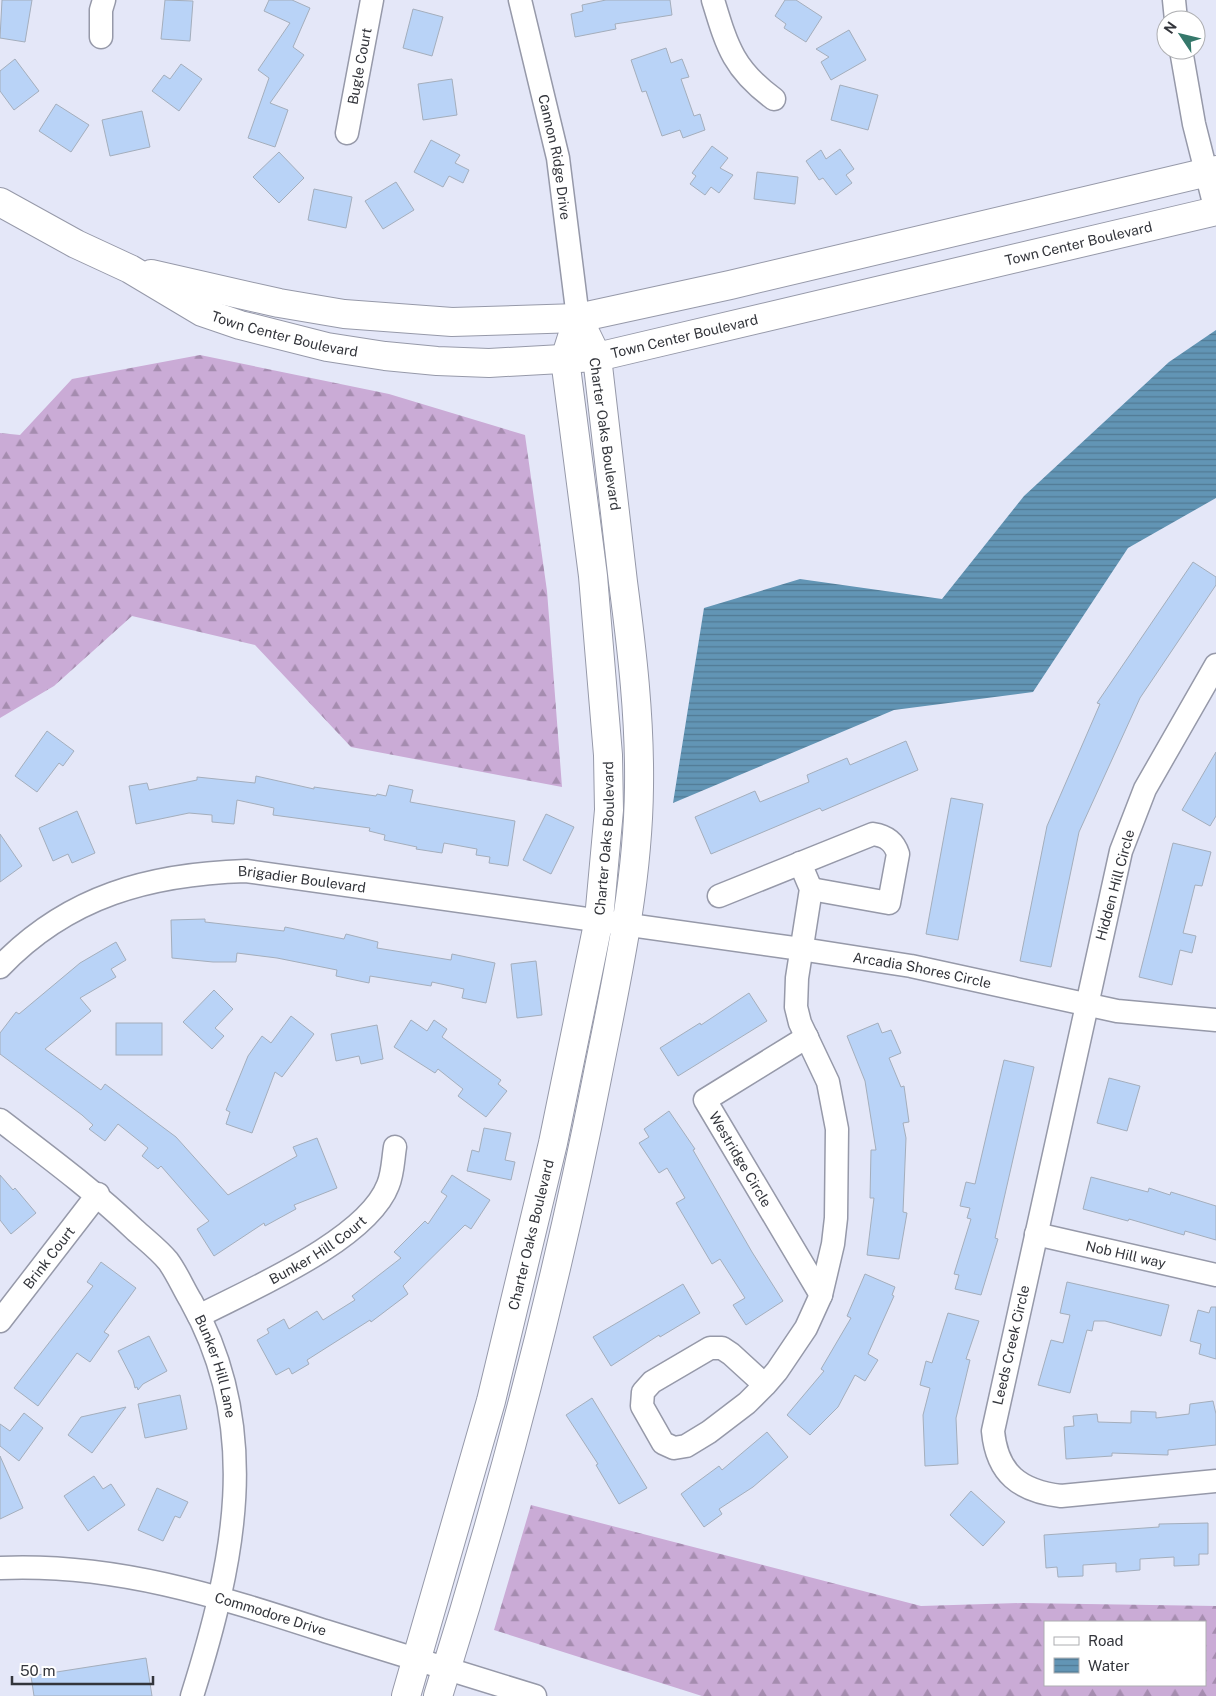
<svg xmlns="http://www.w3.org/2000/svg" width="1216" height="1696" viewBox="0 0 1216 1696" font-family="'Public Sans',sans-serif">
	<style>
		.forest { fill: url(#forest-firs); fill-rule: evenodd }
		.water { fill: url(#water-rules) }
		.building { fill: #b9d3f7; stroke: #a4aebc }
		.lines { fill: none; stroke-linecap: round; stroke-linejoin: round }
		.minor-casing { stroke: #9699a9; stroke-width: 25 }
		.tertiary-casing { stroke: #9699a9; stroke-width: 30 }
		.minor { stroke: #fff; stroke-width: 22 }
		.tertiary { stroke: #fff; stroke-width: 28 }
		.labels { text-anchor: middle; stroke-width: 4; stroke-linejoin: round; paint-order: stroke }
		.street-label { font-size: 14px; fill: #33353b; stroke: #fff }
	</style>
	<defs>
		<pattern id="forest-firs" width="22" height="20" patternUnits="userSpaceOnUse" patternTransform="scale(1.25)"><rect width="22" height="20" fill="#caabd6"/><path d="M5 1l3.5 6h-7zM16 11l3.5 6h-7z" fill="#a58caf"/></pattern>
		<pattern id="water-rules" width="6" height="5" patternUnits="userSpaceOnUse" patternTransform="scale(1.25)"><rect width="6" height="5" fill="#6295b5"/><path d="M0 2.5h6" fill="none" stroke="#517a94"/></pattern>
	</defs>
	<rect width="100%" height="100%" fill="#e4e7f8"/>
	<g class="forest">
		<polygon points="200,355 389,394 525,435 547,591 562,787 351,747 255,645 132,616 54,686 0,718 0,433 20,435 72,379"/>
		<path d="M531,1505L921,1606L1022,1603L1216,1606V1696H702L494,1630ZM1045,1622H1205V1685H1045Z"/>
	</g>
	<polygon class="water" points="1216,330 1216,498 1128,548 1033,692 894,710 673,803 704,608 800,579 942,599 1024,496 1169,362"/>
	<g class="building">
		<polygon points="2,0 32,0 25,42 0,38"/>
		<polygon points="165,0 193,1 190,41 161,39"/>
		<polygon points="269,0 292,0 310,8 293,47 304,55 270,103 288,110 275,147 248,138 269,78 258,70 290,23 264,11"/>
		<polygon points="606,0 670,0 672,15 615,24 616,29 575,37 571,14 583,11 582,5"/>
		<polygon points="785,0 796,0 822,17 806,42 784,28 786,24 775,16"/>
		<polygon points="413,9 443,17 432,56 403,48"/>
		<polygon points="849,30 866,60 831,80 821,62 829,57 816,49"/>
		<polygon points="666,48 671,63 682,59 689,77 681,79 694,116 700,114 705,130 683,138 680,130 662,136 646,91 642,92 631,60"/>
		<polygon points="15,59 39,91 14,110 0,91 0,71"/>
		<polygon points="181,64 202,79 179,111 152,91 164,75 170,79"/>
		<polygon points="452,79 457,115 423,120 418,84"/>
		<polygon points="840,85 878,95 868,130 831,120"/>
		<polygon points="56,104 89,125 71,152 39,131"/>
		<polygon points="142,111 150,147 110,156 102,120"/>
		<polygon points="431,140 460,155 455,163 469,170 463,183 449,176 443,187 414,172"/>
		<polygon points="712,146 728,158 720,168 733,175 719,193 711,187 705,195 690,184 696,176 692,173"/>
		<polygon points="840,149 854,169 846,175 852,183 836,195 823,178 819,180 806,161 821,150 826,159"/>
		<polygon points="279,152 304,178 279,203 253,177"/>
		<polygon points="757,172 798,177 795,204 754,199"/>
		<polygon points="396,182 414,210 383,229 365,201"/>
		<polygon points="314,189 352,197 346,228 308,220"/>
		<polygon points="1193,562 1216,577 1216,585 1140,698 1079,832 1051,967 1020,961 1047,826 1100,704 1097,703"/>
		<polygon points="47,731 74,751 63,766 59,763 37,792 15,776"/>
		<polygon points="906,741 918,770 822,811 820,808 711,854 695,817 755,791 760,802 809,782 807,775 847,758 850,765"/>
		<polygon points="1216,752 1216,816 1210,826 1182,810"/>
		<polygon points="256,776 314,789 314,787 376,796 377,794 386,796 389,785 413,790 410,802 515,821 508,866 489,863 490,857 476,855 477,849 444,843 442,853 416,849 417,847 384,840 385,835 369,831 370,828 273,815 274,808 237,800 234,824 212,822 212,815 189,813 136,824 129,786 147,783 149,790 197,780 197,777 255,783"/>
		<polygon points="951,798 983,804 958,940 926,934"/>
		<polygon points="77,811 95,853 72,863 68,854 53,861 39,828"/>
		<polygon points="546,814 574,827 551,874 523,860"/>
		<polygon points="0,834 22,866 0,882"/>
		<polygon points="1173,843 1211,852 1202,886 1195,885 1183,933 1196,936 1192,953 1180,950 1172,985 1139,977"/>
		<polygon points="205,919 205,922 284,931 285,927 344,939 346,934 378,942 377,948 451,960 452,954 495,963 486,1003 462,998 464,989 432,982 431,986 370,976 369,983 336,976 337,970 277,958 237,953 236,962 213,962 172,958 171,920"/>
		<polygon points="116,942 126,960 111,969 116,977 80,998 91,1011 45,1049 101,1090 105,1084 176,1137 228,1195 297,1156 293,1147 317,1138 337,1188 294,1205 296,1209 265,1226 264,1223 214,1256 197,1229 209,1221 161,1166 158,1169 142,1156 148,1148 118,1124 105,1141 89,1129 93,1125 82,1115 0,1054 0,1033 16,1012 19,1014 80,963"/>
		<polygon points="536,961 542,1015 517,1018 511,964"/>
		<polygon points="214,990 233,1009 215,1028 224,1036 212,1049 183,1022"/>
		<polygon points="749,993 767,1021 678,1076 660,1048 700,1023 701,1025"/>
		<polygon points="291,1016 314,1034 282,1077 275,1072 252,1133 226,1124 230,1112 226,1110 248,1056 262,1036 271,1043"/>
		<polygon points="411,1020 427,1031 434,1020 447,1029 442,1037 501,1080 498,1084 507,1091 486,1117 458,1096 463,1089 438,1069 435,1073 394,1047"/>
		<rect x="116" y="1023" width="46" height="32"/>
		<polygon points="878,1023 882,1033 891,1030 901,1053 889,1058 901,1087 904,1086 909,1122 903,1123 906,1138 903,1212 907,1213 899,1259 867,1255 874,1198 870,1198 871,1150 876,1150 865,1081 847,1036"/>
		<polygon points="377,1025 383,1059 361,1064 359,1056 336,1061 331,1034"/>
		<polygon points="1004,1060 1034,1067 995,1238 998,1239 981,1295 955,1289 959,1275 954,1274 971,1219 967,1218 970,1208 960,1206 966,1182 975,1184"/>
		<polygon points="1109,1078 1140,1086 1127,1131 1097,1123"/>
		<polygon points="669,1111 695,1149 693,1150 752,1252 783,1301 746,1325 733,1305 745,1298 720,1259 712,1264 676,1203 685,1198 667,1168 659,1173 639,1143 649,1137 644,1129"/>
		<polygon points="484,1128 511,1133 505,1160 515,1162 511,1180 467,1171 472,1150 479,1152"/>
		<polygon points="0,1175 13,1190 15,1188 36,1213 11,1234 0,1220"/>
		<polygon points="452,1175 490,1200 471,1229 465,1225 403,1286 408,1294 371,1322 370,1320 307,1360 309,1364 292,1374 289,1368 276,1375 257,1340 269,1333 267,1329 284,1319 289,1329 317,1311 323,1320 355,1300 352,1296 401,1258 394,1252 425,1221 428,1224 447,1196 441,1192"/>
		<polygon points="1091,1177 1148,1192 1149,1188 1170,1195 1171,1192 1216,1206 1216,1240 1185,1231 1184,1235 1129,1219 1128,1221 1083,1209"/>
		<polygon points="101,1262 136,1288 104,1332 109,1335 90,1362 77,1353 38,1406 14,1388 93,1286 87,1282"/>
		<polygon points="865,1274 895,1287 892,1295 894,1296 868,1354 878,1360 865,1381 855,1375 838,1407 810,1435 787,1415 824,1371 821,1369 851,1318 847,1316"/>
		<polygon points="1067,1282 1169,1305 1161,1336 1105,1321 1094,1321 1092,1331 1087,1330 1070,1393 1038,1385 1051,1340 1063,1343 1070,1315 1060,1313"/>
		<polygon points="683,1284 700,1313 660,1337 659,1335 611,1366 593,1337"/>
		<polygon points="1211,1307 1216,1307 1216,1359 1199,1354 1201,1344 1190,1341 1198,1310 1209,1313"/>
		<polygon points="948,1313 979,1321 966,1359 970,1360 956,1418 958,1464 925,1466 923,1415 930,1388 920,1385 926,1361 932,1363"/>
		<polygon points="149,1336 167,1371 143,1384 138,1390 137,1387 135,1388 133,1380 118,1351"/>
		<polygon points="180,1395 187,1429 145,1438 138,1404"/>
		<polygon points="592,1398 647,1488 619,1504 596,1465 598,1464 566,1415"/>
		<polygon points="1213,1401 1216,1414 1216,1445 1168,1450 1168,1455 1112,1453 1112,1456 1066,1459 1064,1427 1074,1426 1073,1416 1097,1414 1098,1422 1131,1423 1131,1411 1156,1412 1156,1418 1189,1414 1190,1404"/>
		<polygon points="126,1407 92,1453 68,1435 81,1417"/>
		<polygon points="24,1413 43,1428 19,1461 0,1446 0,1424 10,1431"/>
		<polygon points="767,1432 788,1457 753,1487 719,1509 722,1514 704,1527 681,1494 719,1466 722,1470"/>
		<polygon points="0,1456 23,1508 0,1519"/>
		<polygon points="94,1476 103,1489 111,1484 125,1505 88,1531 64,1496"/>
		<polygon points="157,1488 188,1502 180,1518 175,1516 163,1541 138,1530"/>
		<polygon points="971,1491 1005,1522 983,1546 950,1515"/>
		<polygon points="1208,1523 1208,1554 1199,1554 1199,1565 1174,1566 1174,1557 1140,1559 1140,1570 1116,1572 1116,1563 1083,1565 1083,1576 1058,1577 1057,1567 1046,1568 1044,1535 1159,1527 1159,1524"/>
		<polygon points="146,1658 152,1696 34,1696 31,1676"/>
	</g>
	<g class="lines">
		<defs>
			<g id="minor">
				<path id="s1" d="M520,0L558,158L578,318"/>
				<path d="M713,0C727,46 733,69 774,99"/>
				<polyline points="1174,0 1176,20"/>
				<polyline points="101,37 101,10 104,0"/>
				<polyline points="1181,50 1194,124 1216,211"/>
				<path id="s2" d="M347,133L372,0"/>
				<path d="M1216,665L1145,789L1121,851L993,1431C997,1474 1020,1491 1061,1496L1216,1481"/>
				<path d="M719,896L873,834C886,836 894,841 898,854L889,903L811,889"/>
				<path id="s3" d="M0,967C68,896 150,874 246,871L801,949L911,966L1117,1011L1216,1020"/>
				<path id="s4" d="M807,1037L705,1100L821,1295"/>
				<path id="s5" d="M0,1120C47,1156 93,1190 135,1230C146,1240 159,1250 168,1261C177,1273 183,1288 191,1301C263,1429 234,1563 192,1696"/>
				<path id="s6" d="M1036,1234L1216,1275"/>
				<path id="s7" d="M199,1316C251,1289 367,1240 388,1185C393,1173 393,1159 395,1147"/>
				<path id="s8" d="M0,1321L98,1194"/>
				<polyline points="765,1385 731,1354 722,1348 710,1348 652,1382 643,1392 642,1406 663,1443 674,1448 686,1446 709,1432 747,1403 765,1385 777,1371 806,1328 821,1295 833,1244 836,1218 837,1129 828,1082 800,1023 796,1007 797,978 811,889 800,863"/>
				<path id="s9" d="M0,1568C116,1563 217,1596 325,1631C395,1653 465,1674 535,1696"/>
			</g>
			<g id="tertiary">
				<path id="s10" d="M0,202L76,244L130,269L202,312L240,325L327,347L385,356L437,361L489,363L597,357L1216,211"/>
				<polyline points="151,274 279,303 344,314 452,322 578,318 730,285 1216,170"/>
				<path id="s11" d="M406,1696L491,1401L553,1143L599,919L609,810L608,755L593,576L565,359L578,318"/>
				<path d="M438,1696C502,1493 556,1287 597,1078C616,982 638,886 639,787C640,718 632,650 623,582C614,507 605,432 597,357L578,318"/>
			</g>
		</defs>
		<use href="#minor" class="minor-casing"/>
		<use href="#tertiary" class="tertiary-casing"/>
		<use href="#minor" class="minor"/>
		<use href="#tertiary" class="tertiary"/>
	</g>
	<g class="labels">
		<g class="street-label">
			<text dy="5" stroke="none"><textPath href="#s2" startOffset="68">Bugle Court</textPath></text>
			<text dy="5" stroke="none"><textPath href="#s1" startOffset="161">Cannon Ridge Drive</textPath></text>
			<text dy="5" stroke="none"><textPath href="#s10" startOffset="1126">Town Center Boulevard</textPath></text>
			<text dy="5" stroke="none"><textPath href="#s10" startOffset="316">Town Center Boulevard</textPath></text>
			<text dy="5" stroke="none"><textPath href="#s10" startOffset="721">Town Center Boulevard</textPath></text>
			<text transform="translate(605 434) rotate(82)" y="5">Charter Oaks Boulevard</text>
			<text dy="5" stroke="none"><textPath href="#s11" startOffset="882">Charter Oaks Boulevard</textPath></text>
			<text dy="5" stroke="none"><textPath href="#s3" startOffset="328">Brigadier Boulevard</textPath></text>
			<text transform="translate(1115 885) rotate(-75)" y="5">Hidden Hill Circle</text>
			<text dy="5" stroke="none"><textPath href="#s3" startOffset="955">Arcadia Shores Circle</textPath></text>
			<text dy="5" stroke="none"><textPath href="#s4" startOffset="189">Westridge Circle</textPath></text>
			<text dy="5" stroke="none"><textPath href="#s11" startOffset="478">Charter Oaks Boulevard</textPath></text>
			<text dy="5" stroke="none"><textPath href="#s7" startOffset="136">Bunker Hill Court</textPath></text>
			<text dy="5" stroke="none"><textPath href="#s6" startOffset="92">Nob Hill way</textPath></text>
			<text dy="5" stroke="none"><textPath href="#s8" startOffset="80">Brink Court</textPath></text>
			<text transform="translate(1011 1345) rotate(-77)" y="5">Leeds Creek Circle</text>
			<text dy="5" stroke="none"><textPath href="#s5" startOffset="336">Bunker Hill Lane</textPath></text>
			<text dy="5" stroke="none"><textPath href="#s9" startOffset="276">Commodore Drive</textPath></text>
		</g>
	</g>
	<rect x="1044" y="1621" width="162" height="65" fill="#ffffff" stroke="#adaeb1"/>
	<rect x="1054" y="1637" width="25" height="8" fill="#ffffff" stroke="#adaeb1"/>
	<text x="1088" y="1646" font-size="15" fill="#33353b">Road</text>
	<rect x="1054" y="1658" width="25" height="15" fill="url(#water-rules)" stroke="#adaeb1"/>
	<text x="1088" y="1671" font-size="15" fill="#33353b">Water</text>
	<g transform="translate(1181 35) rotate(305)"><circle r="24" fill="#ffffff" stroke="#adaeb1"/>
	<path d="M0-4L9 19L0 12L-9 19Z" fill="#35786b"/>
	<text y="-8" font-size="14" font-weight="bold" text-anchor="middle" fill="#33353b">N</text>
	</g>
	<path d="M12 1676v8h141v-8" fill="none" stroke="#33353b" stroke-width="2.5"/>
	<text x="20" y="1676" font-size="15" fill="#33353b" stroke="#ffffff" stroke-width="4" paint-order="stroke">50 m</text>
</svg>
